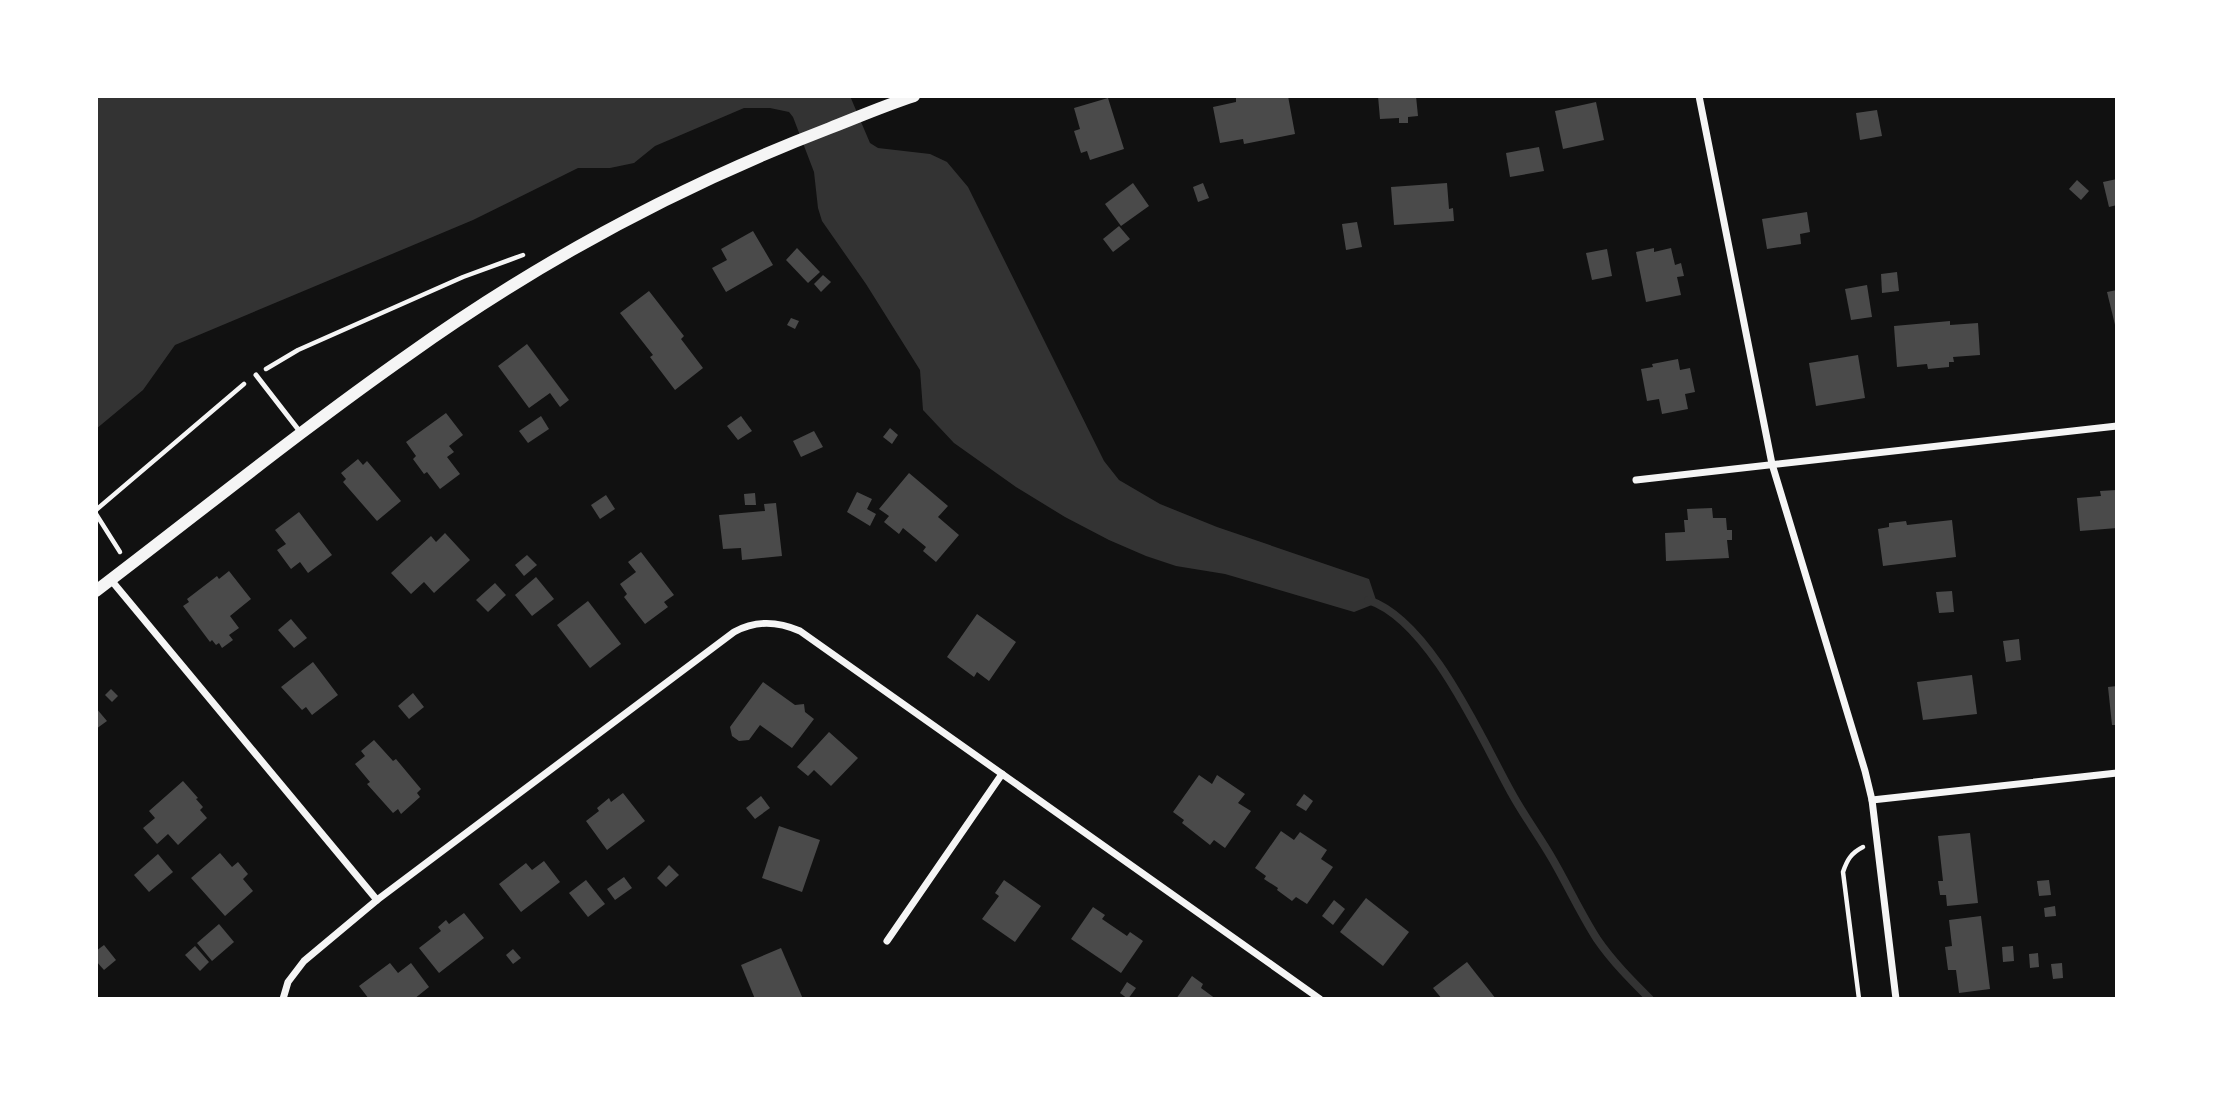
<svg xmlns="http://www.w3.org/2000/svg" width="2213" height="1095" viewBox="0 0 2213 1095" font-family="'DejaVu Sans',sans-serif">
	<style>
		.water { fill: #333 }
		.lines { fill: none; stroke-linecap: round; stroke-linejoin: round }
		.stream { stroke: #333; stroke-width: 8 }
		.building { fill: #4a4a4a }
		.path { stroke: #f5f5f5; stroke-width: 4.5 }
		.service { stroke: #f5f5f5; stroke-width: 5 }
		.minor { stroke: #f5f5f5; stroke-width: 7 }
		.tertiary { stroke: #f5f5f5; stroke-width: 12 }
	</style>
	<rect width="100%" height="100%" fill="#111"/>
	<polygon class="water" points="96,96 850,96 870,143 878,148 930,154 947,162 968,187 1104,461 1119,480 1160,504 1217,527 1369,579 1377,603 1354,612 1225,574 1176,566 1146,556 1109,540 1065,517 1016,487 954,443 923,410 920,370 866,284 822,221 818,208 814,172 793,117 789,112 770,108 744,108 655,146 634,163 610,168 578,168 473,220 175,345 143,390 96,429"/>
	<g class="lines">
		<path class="stream" d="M1368,600C1430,620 1481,738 1511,792C1524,816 1540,837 1553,860C1568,886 1581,914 1597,939C1612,961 1631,980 1650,999"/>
	</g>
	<g class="building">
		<polygon points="1246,96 1288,96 1295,134 1244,144 1243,139 1220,143 1213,107 1236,102 1236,98"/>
		<polygon points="1378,96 1416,96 1418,116 1408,117 1408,123 1399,123 1399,118 1380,119"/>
		<polygon points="1108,98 1124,149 1090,160 1087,151 1081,153 1074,131 1080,129 1074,108"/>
		<polygon points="1596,102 1604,140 1563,149 1555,111"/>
		<polygon points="1877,110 1882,136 1860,140 1856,113"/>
		<polygon points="1539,147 1544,171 1510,177 1506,153"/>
		<polygon points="2117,179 2117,205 2109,207 2103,182"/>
		<polygon points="2077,180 2089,191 2081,200 2069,189"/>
		<polygon points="1133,183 1149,206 1121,226 1105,204"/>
		<polygon points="1203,183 1209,198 1198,202 1193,187"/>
		<polygon points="1447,183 1449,209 1453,208 1454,221 1394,225 1391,187"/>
		<polygon points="1807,212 1810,232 1800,234 1801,244 1767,249 1762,219"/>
		<polygon points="1357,222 1362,247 1346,250 1342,224"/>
		<polygon points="1119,226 1130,239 1113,252 1103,239"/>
		<polygon points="753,231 773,265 726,292 712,268 727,260 721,249"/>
		<polygon points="797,248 820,272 808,283 786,260"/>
		<polygon points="1654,248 1654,252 1671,248 1675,265 1681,263 1684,276 1677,277 1681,295 1646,302 1636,252"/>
		<polygon points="1607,249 1612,276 1592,280 1586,253"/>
		<polygon points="1897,272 1899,291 1882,293 1881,274"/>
		<polygon points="823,275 831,282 821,292 814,284"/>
		<polygon points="1867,285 1872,317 1851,320 1845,289"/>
		<polygon points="2117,290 2117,329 2116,329 2107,292"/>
		<polygon points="649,291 684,336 681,339 703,368 675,390 650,357 653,355 620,313"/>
		<polygon points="791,318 799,321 795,329 787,325"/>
		<polygon points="1950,321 1950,325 1978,323 1980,355 1953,357 1954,362 1949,362 1949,367 1928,369 1927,364 1897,367 1894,326"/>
		<polygon points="527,344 569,400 560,407 550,393 529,408 498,366"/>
		<polygon points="1858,355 1865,398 1816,406 1809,363"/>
		<polygon points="1678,359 1680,370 1690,368 1695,392 1685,394 1688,409 1662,414 1659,399 1647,401 1641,369 1653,367 1652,364"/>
		<polygon points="446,413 463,435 449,446 454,452 447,457 460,474 440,489 427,472 424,474 413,459 416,456 406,442"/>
		<polygon points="541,416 549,429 528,443 519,431"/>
		<polygon points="741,416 752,431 738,440 727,426"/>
		<polygon points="890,428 898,435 892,444 883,437"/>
		<polygon points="814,431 823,447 801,457 793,441"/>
		<polygon points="358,459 363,465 367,461 401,501 377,521 343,482 346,479 341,473"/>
		<polygon points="909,473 948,506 938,517 959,535 936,562 923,551 926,547 903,528 899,534 884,522 889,516 879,509"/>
		<polygon points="2117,490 2117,528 2080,531 2077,498 2101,496 2100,491"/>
		<polygon points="857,492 872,499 867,509 876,514 870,526 847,512"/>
		<polygon points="755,493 756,505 745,505 744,494"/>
		<polygon points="606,495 615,509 600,519 591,505"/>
		<polygon points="776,503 782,556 742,560 741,548 723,549 719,515 765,511 764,504"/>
		<polygon points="1712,508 1713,518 1726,518 1727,530 1732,530 1732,540 1727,540 1729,558 1666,561 1665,533 1685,532 1684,520 1688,520 1687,509"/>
		<polygon points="299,512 332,555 308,573 300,562 291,569 277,550 286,544 275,530"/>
		<polygon points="1952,520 1956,557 1883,566 1878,529 1889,527 1889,523 1906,521 1907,525"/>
		<polygon points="445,533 470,560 434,593 424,582 411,594 391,573 431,536 436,542"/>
		<polygon points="641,552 674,595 664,602 668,607 645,624 624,597 627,594 620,584 636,572 628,562"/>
		<polygon points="527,555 537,565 524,576 515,565"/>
		<polygon points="229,571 251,599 230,616 239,628 229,635 233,640 222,648 219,643 216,645 212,640 210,642 183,606 189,602 187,599 217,576 219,579"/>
		<polygon points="536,577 554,599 532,616 515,595"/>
		<polygon points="495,583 506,595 488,612 476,600"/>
		<polygon points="1952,591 1954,612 1939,613 1936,592"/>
		<polygon points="588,601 621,644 590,668 557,625"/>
		<polygon points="977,614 1016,642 989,681 977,672 974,677 947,657"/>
		<polygon points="291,619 307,638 294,648 278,630"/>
		<polygon points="2019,639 2021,660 2006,662 2003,641"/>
		<polygon points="313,662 338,695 312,715 306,707 302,710 281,687"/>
		<polygon points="1972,675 1977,714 1923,720 1917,682"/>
		<polygon points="763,682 795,705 804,704 805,712 814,719 792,748 760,725 749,740 739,741 732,736 730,727"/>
		<polygon points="2117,686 2117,725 2112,725 2108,687"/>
		<polygon points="111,689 118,696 112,702 105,695"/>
		<polygon points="413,693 424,707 409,719 398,706"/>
		<polygon points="96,708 107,721 96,729"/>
		<polygon points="829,732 858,758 831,786 814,770 808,776 797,767"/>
		<polygon points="374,740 393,761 396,759 421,789 417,793 420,797 401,814 398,809 393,813 367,784 370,782 355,764 365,756 361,751"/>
		<polygon points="1199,775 1212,784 1217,775 1245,794 1238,803 1251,811 1225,848 1214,840 1210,845 1182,823 1184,820 1173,812"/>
		<polygon points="183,781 198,798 196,799 203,807 200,810 207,818 178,845 168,834 157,844 143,828 155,818 149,811"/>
		<polygon points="623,793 645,821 607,850 586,821 599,811 597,808 609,798 611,802"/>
		<polygon points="1304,794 1313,801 1306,811 1296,805"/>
		<polygon points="761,796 770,808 755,819 746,808"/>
		<polygon points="779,826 820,840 802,892 762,878"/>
		<polygon points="1281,831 1294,840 1300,832 1327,850 1321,859 1333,867 1307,904 1296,897 1292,901 1277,890 1278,888 1264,879 1266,876 1255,868"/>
		<polygon points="1970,833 1978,903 1947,906 1946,895 1940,895 1938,881 1943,881 1938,836"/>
		<polygon points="220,853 232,867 238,862 248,874 243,879 253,891 225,916 191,878"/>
		<polygon points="158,854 173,872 149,892 134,875"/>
		<polygon points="544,861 560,882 521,912 499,884 526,863 532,870"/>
		<polygon points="669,865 679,875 666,887 657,878"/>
		<polygon points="624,877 632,888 615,900 607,889"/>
		<polygon points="586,880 605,904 588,917 569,893"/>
		<polygon points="1004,880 1041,906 1015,942 982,919 999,896 995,893"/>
		<polygon points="2049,880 2051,895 2039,896 2037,881"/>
		<polygon points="1366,898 1409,932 1383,966 1340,932"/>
		<polygon points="1334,900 1345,909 1333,925 1322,916"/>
		<polygon points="2055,906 2056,916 2045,917 2044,908"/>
		<polygon points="1093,907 1105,915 1102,919 1127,936 1130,932 1143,941 1121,973 1071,939"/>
		<polygon points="464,913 484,938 439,973 419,948 441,931 438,927 446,920 449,924"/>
		<polygon points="1981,916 1990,989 1959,993 1956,970 1948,970 1945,947 1952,946 1949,920"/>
		<polygon points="219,924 234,942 212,961 197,943"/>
		<polygon points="104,945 116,960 104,970 96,961 96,951"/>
		<polygon points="195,946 209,962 200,971 185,955"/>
		<polygon points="2013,946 2014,961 2003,962 2002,947"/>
		<polygon points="781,948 803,999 755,999 741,965"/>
		<polygon points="513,949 521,958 513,964 506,955"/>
		<polygon points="2038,953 2039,967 2030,968 2029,954"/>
		<polygon points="1467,962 1496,999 1442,999 1433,988"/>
		<polygon points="390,963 398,973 411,963 429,987 414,999 369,999 359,986"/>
		<polygon points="2062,963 2063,978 2053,979 2051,964"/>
		<polygon points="1192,976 1203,984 1201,988 1216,999 1176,999"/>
		<polygon points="1127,982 1136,988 1128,999 1120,993"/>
	</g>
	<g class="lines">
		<g class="path">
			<polyline points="266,369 298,350 463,277 523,255"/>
			<polyline points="96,510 244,384"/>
			<polyline points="96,514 120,552"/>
			<path d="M1859,999L1843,872C1847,860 1851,853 1863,847"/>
		</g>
		<polyline class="service" points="256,375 301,433"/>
		<g class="minor">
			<polyline points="1699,96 1772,464 1865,771 1872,800 1896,999"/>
			<polyline points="1636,480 2117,426"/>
			<polyline points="111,580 377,900"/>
			<polyline points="1872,800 2117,773"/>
			<polyline points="887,941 1002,774"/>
			<path d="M283,999L288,982L304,961L377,900L734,632C756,620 777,621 800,631L1320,999"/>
		</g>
		<path class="tertiary" d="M96,591C200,512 301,430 408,355C538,262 681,185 830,128C858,117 886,105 914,96"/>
	</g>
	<rect width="2213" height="1095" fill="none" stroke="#ffffff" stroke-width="196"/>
</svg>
